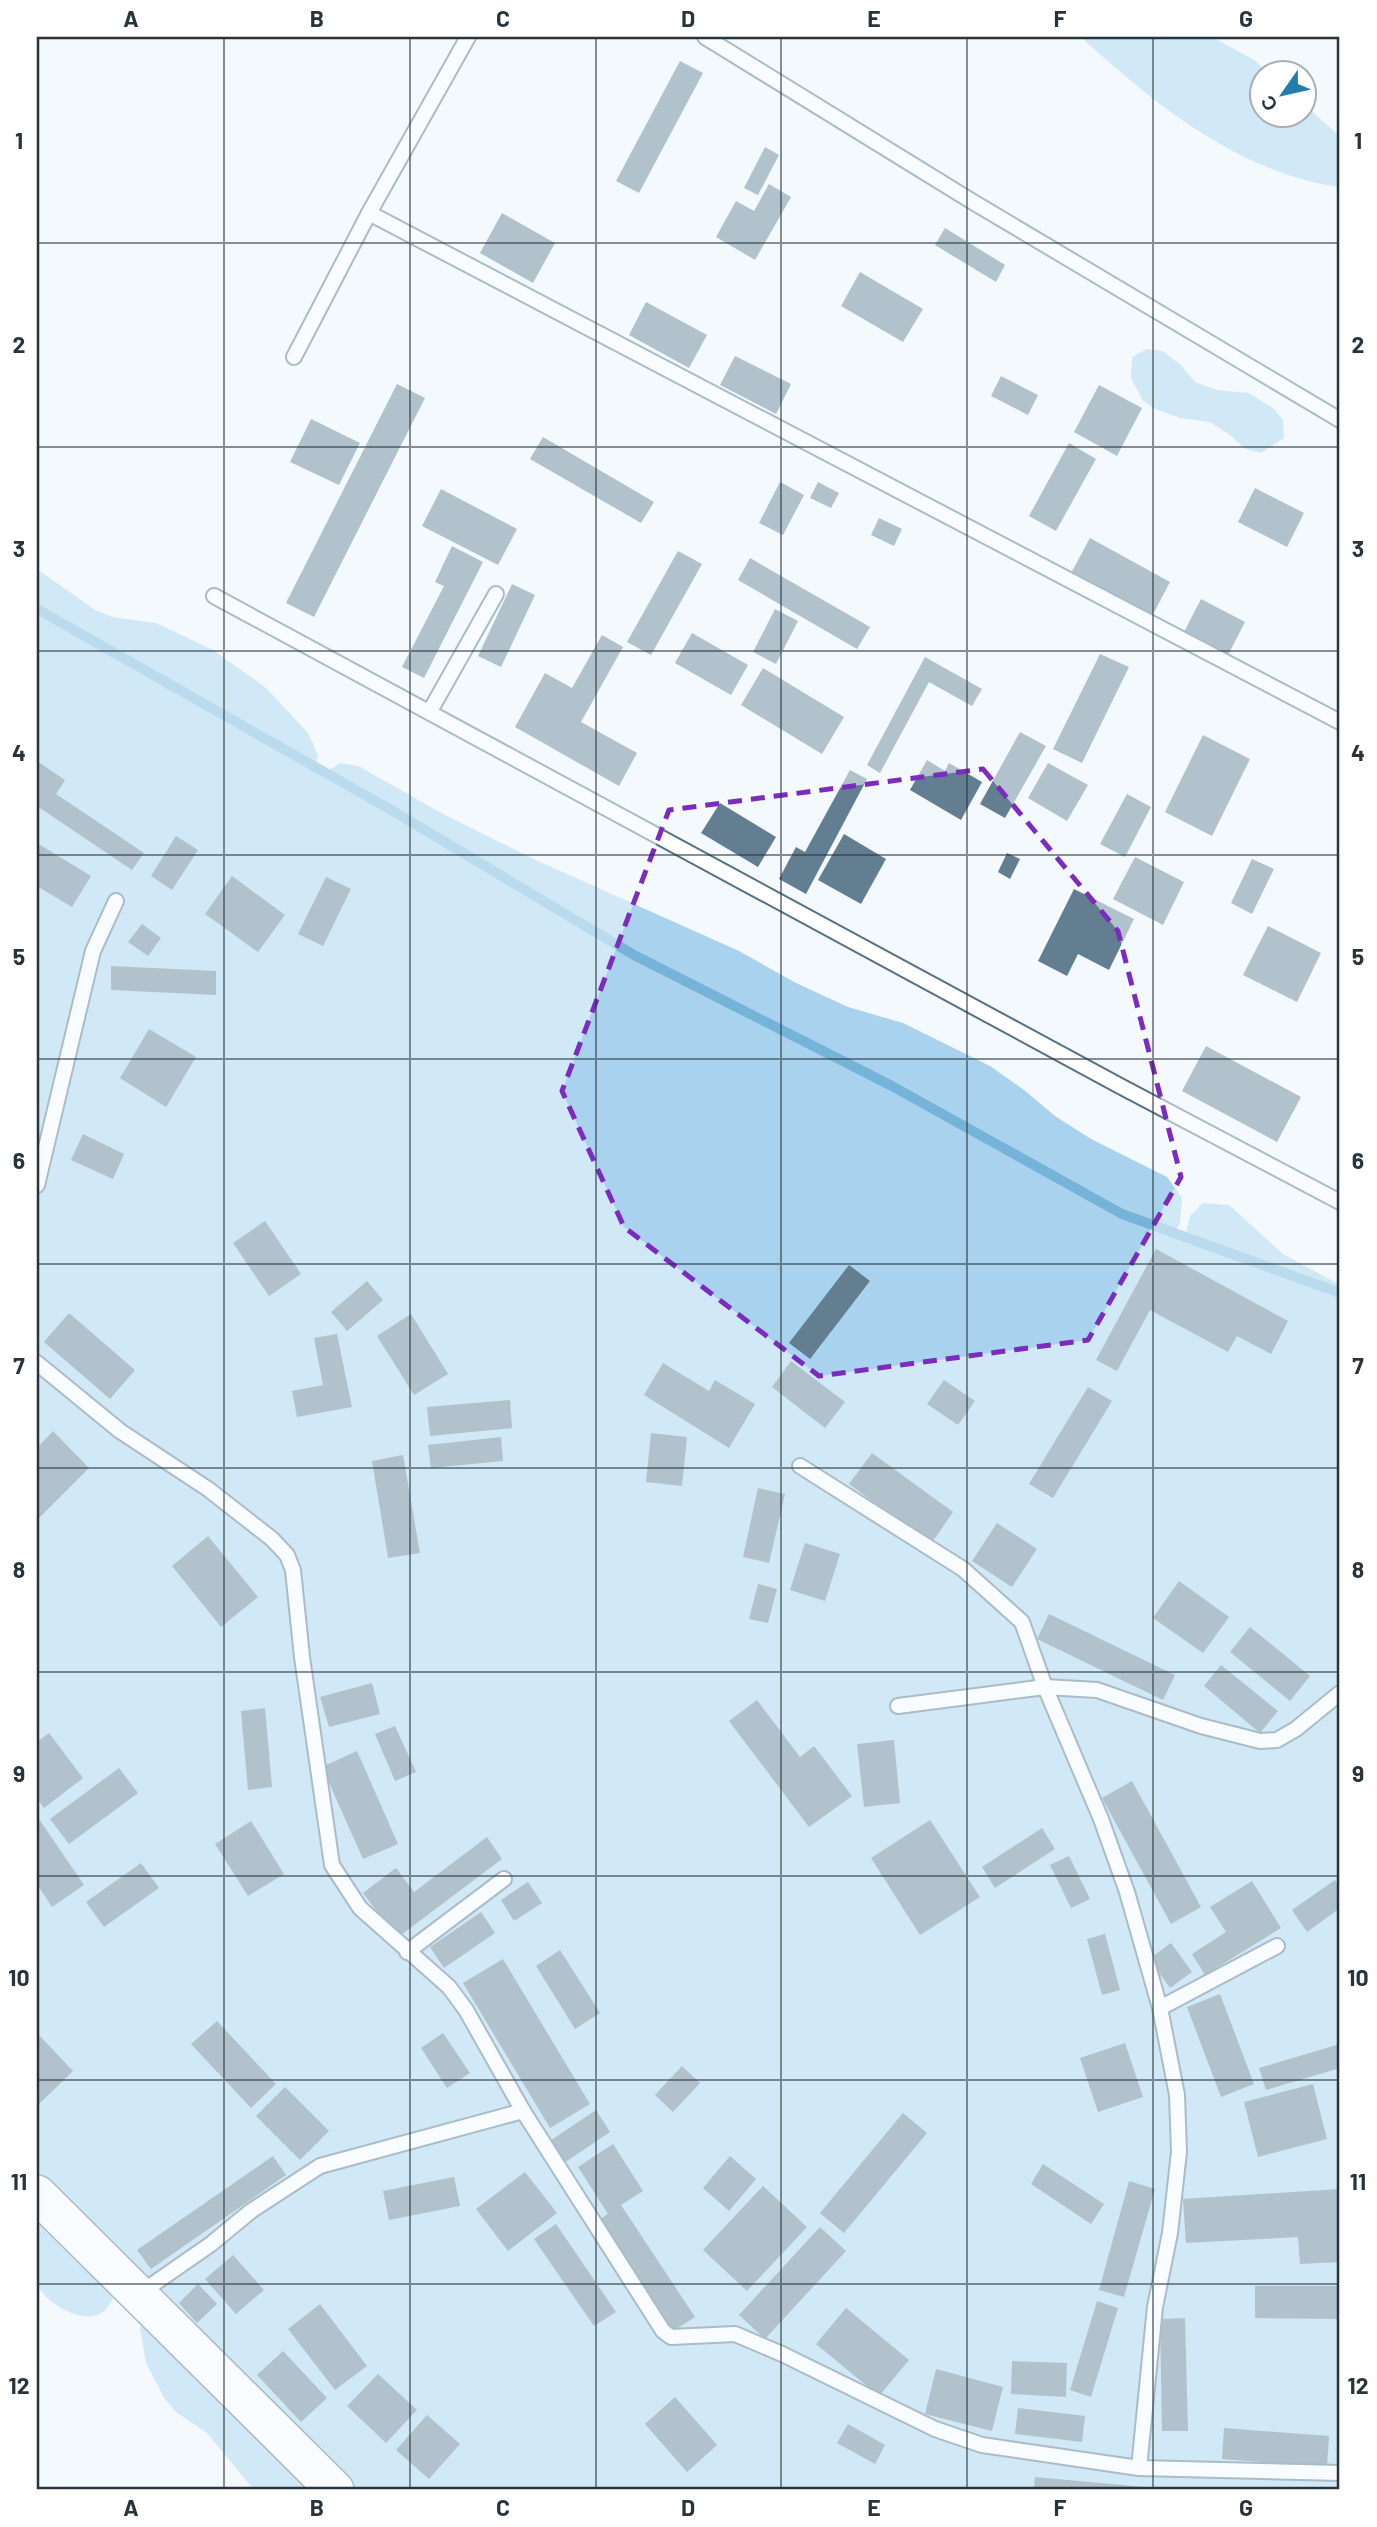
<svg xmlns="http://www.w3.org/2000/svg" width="1377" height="2527" viewBox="0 0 1377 2527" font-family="Barlow,sans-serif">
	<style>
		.green { fill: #a8d2ed }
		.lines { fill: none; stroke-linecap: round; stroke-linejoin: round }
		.stream { stroke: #76b3d9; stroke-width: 10 }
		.building { fill: #627e90 }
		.lane-casing { stroke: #567183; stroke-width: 18 }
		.secondary-casing { stroke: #567183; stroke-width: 40 }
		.lane { stroke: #fff; stroke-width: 14 }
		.secondary { stroke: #fff; stroke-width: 37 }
		.marked { fill: none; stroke: #7b2cbf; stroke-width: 5; stroke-dasharray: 14 9; stroke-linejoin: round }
		.grid { fill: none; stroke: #28343c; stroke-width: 2; stroke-opacity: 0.55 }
		.neatline { fill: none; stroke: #28343c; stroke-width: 2.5 }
		.grid-label { font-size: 23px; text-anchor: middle; font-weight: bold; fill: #28343c }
	</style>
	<rect width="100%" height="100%" fill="#f3f9fd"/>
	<g class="green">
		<path d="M1081,37H1212L1254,60L1269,73L1262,74V116H1304V105L1340,136V187C1239,173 1154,104 1081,37Z"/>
		<polygon points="1147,349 1162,351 1180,364 1195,382 1217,390 1248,393 1273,408 1283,420 1284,438 1261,453 1245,449 1230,435 1210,422 1180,418 1155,409 1143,401 1131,378 1132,357"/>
		<polygon points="37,569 95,610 112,617 156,623 213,650 265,687 308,733 318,756 315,766 325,773 340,763 358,766 445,815 538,861 739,951 796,983 848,1007 903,1023 990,1066 1024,1090 1055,1116 1091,1139 1167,1177 1182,1198 1180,1224 1174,1233 1185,1236 1190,1216 1203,1203 1229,1205 1283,1254 1340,1285 1340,2490 254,2490 207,2433 176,2412 164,2398 146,2363 140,2329 145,2299 37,2190"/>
		<path d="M37,2207L108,2288L113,2299C110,2303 107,2310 103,2312C84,2326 46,2304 37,2284C34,2276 37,2220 37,2207Z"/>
	</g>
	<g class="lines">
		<polyline class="stream" points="37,609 393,811 634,955 892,1086 1122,1214 1340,1293"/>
	</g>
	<g class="building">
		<polygon points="680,61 703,73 639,193 616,181"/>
		<polygon points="765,147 779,155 758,195 744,188"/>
		<polygon points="769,184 791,197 755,260 716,237 736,201 754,211"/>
		<polygon points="502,213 555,243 533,283 480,253"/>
		<polygon points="945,228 1005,265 996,282 935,245"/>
		<polygon points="860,272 923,309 903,342 841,306"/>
		<polygon points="646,302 707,335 689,368 629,335"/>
		<polygon points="735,356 791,384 776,414 720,385"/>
		<polygon points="1001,376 1038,395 1028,415 991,396"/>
		<polygon points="397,384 425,398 314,617 286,603"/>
		<polygon points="1099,385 1142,408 1117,456 1074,432"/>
		<polygon points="311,419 360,443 339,485 290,462"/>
		<polygon points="543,437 654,502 641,523 530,459"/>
		<polygon points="1069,443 1096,459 1056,531 1029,516"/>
		<polygon points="780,482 804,495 783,535 759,523"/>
		<polygon points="818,482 839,493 831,508 810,498"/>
		<polygon points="1255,488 1304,513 1287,547 1238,522"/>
		<polygon points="441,489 517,529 498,565 422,526"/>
		<polygon points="879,518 902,529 894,546 871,535"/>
		<polygon points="1090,538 1170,582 1151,618 1070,575"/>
		<polygon points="452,546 483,562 424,678 402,667 444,586 435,582"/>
		<polygon points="678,551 702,564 651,655 627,642"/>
		<polygon points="750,558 870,627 857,649 738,580"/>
		<polygon points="512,584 535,595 501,667 478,656"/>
		<polygon points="1201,599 1245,622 1228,655 1184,632"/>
		<polygon points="775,609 798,621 776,664 753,652"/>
		<polygon points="692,633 748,665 731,695 675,663"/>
		<polygon points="602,635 623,647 581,722 637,753 619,786 515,727 545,673 572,688"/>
		<polygon points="1100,654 1129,667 1082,763 1053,749"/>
		<polygon points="925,657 982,689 972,706 929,682 880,773 867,765"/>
		<polygon points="763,668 844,717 822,754 741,705"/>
		<polygon points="1020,732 1046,746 1005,818 980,804"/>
		<polygon points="1203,735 1250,759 1212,836 1165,812"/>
		<polygon points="927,760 945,771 949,763 982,782 961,820 910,790"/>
		<polygon points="37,761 65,780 56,794 144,853 132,870 37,806"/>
		<polygon points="1048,763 1088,785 1067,821 1028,798"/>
		<polygon points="850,770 867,779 806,894 779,879 796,847 805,852"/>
		<polygon points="1127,794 1151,807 1125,857 1100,844"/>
		<polygon points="720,803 776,837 758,867 701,833"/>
		<polygon points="844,834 886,859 861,904 818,880"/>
		<polygon points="176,836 198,850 172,890 151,876"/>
		<polygon points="37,843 91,876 72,907 37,886"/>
		<polygon points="1007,853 1020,859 1010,879 998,872"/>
		<polygon points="1135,857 1184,882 1163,925 1113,899"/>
		<polygon points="1252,859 1274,869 1252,914 1231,903"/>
		<polygon points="232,876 285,915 258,952 205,914"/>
		<polygon points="326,877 351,889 323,946 298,934"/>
		<polygon points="1074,889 1134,919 1109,970 1078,954 1067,976 1038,961"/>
		<polygon points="142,924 161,938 148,956 128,942"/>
		<polygon points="1268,926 1321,953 1297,1002 1243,975"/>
		<polygon points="111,966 216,971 216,995 111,990"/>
		<polygon points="149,1029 196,1057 166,1107 120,1078"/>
		<polygon points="1206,1046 1301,1097 1277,1142 1182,1091"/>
		<polygon points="83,1134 124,1154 113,1179 71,1160"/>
		<polygon points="265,1221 301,1274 269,1296 233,1243"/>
		<polygon points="1156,1249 1288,1321 1271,1354 1237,1336 1228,1352 1150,1310 1117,1371 1096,1360"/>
		<polygon points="849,1265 870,1281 810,1359 789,1343"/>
		<polygon points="367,1281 383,1300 347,1331 331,1312"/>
		<polygon points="69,1313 135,1370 110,1399 44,1342"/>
		<polygon points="411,1314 448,1374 414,1395 377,1336"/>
		<polygon points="337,1334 352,1407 297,1417 292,1391 323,1385 314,1338"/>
		<polygon points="791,1361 845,1402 825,1428 772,1387"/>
		<polygon points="663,1363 709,1391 715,1380 755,1404 729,1448 644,1395"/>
		<polygon points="944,1380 975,1401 958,1425 927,1404"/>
		<polygon points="1088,1387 1112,1401 1053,1498 1029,1484"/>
		<polygon points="510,1400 512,1428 430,1436 427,1407"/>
		<polygon points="53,1431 89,1468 37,1520 37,1448"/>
		<polygon points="651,1433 687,1437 682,1486 646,1482"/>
		<polygon points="501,1437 503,1461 431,1468 428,1445"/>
		<polygon points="872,1453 953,1512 931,1544 849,1484"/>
		<polygon points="403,1455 420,1553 388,1558 372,1461"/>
		<polygon points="758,1488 785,1494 769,1563 743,1557"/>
		<polygon points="997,1523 1037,1549 1012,1587 972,1561"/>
		<polygon points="208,1536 258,1597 221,1627 172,1566"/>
		<polygon points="805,1543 840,1554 825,1601 790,1590"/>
		<polygon points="1179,1581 1229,1617 1203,1653 1153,1618"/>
		<polygon points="758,1584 777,1589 768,1623 749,1619"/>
		<polygon points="1049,1614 1175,1675 1163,1700 1037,1639"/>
		<polygon points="1250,1627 1310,1676 1290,1701 1230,1652"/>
		<polygon points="1221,1665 1278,1711 1260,1733 1204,1686"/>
		<polygon points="372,1683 380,1714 329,1727 320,1697"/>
		<polygon points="757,1700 800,1757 814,1746 852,1796 809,1827 729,1721"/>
		<polygon points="265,1708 272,1787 248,1790 241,1711"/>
		<polygon points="395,1726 416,1772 395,1781 375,1734"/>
		<polygon points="49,1733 83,1778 44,1808 37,1798 37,1742"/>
		<polygon points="894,1740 900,1803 864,1807 857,1744"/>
		<polygon points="357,1751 398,1844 363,1859 322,1767"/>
		<polygon points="119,1768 138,1793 69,1844 50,1819"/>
		<polygon points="1132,1781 1201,1907 1171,1924 1102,1798"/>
		<polygon points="37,1816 84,1885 52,1907 37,1884"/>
		<polygon points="930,1820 980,1897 920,1935 871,1858"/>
		<polygon points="251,1821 284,1874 248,1896 215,1844"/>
		<polygon points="1042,1828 1055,1849 995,1888 982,1867"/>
		<polygon points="487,1837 502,1859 397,1938 363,1893 396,1868 414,1892"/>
		<polygon points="1069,1856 1090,1899 1071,1908 1050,1865"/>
		<polygon points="141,1863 159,1888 104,1927 86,1902"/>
		<polygon points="1335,1880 1340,1888 1340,1908 1307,1932 1292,1910"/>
		<polygon points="1252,1881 1281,1928 1205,1975 1192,1954 1226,1932 1210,1907"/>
		<polygon points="528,1882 542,1903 514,1921 501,1900"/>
		<polygon points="481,1912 495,1933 444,1968 430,1947"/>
		<polygon points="1105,1934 1120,1990 1102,1995 1087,1939"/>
		<polygon points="1171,1943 1192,1972 1170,1988 1149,1959"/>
		<polygon points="560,1950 600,2013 575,2029 536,1966"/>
		<polygon points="503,1959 590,2104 550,2128 463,1983"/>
		<polygon points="1220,1994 1254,2084 1221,2097 1187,2007"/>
		<polygon points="217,2021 276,2084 251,2108 191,2044"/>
		<polygon points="37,2033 73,2071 37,2106"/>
		<polygon points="443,2033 470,2073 447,2088 421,2048"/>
		<polygon points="1125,2043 1143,2097 1098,2112 1080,2058"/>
		<polygon points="1340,2044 1340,2068 1266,2090 1259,2068"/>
		<polygon points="682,2066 700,2083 673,2112 655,2095"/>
		<polygon points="1313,2084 1327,2139 1258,2157 1244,2102"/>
		<polygon points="285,2087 329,2131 300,2160 256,2116"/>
		<polygon points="596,2110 610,2132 561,2165 547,2143"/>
		<polygon points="903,2113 927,2133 844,2233 820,2213"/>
		<polygon points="613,2144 643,2191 621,2205 695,2317 670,2333 597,2221 608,2214 578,2167"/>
		<polygon points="273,2156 286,2175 151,2269 137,2250"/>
		<polygon points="730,2156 756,2179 729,2211 703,2188"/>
		<polygon points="1043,2164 1104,2204 1091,2224 1031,2184"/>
		<polygon points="525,2172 557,2213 508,2251 476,2209"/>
		<polygon points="454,2177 460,2206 389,2220 383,2191"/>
		<polygon points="1129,2181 1155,2189 1124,2297 1099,2290"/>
		<polygon points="763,2186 807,2227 747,2291 703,2250"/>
		<polygon points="1340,2189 1340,2262 1300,2264 1298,2237 1186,2243 1183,2199"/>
		<polygon points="556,2224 616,2312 594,2326 534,2239"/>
		<polygon points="820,2227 846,2251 765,2339 739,2315"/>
		<polygon points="233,2255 264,2290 236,2314 205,2279"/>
		<polygon points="198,2284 217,2304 197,2323 179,2303"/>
		<polygon points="1255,2286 1340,2286 1340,2319 1255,2318"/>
		<polygon points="1097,2301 1118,2308 1091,2397 1070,2390"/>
		<polygon points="320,2304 367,2366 335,2390 288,2329"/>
		<polygon points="846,2308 909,2360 879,2396 816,2344"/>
		<polygon points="1185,2318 1188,2431 1162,2431 1160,2319"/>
		<polygon points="283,2351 327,2398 301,2422 257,2375"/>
		<polygon points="1012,2361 1067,2363 1066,2397 1011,2394"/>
		<polygon points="936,2369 1003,2387 992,2431 925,2414"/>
		<polygon points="378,2374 417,2410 386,2443 347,2406"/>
		<polygon points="675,2397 717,2445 687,2472 645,2424"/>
		<polygon points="1018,2408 1085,2416 1082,2442 1015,2434"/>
		<polygon points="427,2415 460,2444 429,2479 396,2450"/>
		<polygon points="848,2424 885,2445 875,2464 837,2443"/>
		<polygon points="1224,2428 1329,2436 1327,2467 1222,2459"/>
		<polygon points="1035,2477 1155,2488 1155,2490 1034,2490"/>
	</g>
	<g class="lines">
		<defs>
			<g id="lane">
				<polyline points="705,37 973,202 1340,420"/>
				<polyline points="369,213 1340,722"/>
				<polyline points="294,357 369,213 468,37"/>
				<polyline points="214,596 1120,1086 1340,1202"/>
				<polyline points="430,711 496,594"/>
				<polyline points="37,1185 93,951 116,901"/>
				<polyline points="37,1363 120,1431 208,1489 272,1539 287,1555 293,1570 302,1657 332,1865 360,1908 449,1987 466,2010 523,2111"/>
				<polyline points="800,1466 963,1569 1022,1622 1045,1687 1101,1819 1127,1892 1160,2008 1177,2095 1179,2152 1170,2233 1155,2307 1139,2468"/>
				<polyline points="898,1706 1045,1687 1097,1690 1201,1726 1260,1741 1277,1740 1296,1729 1340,1693"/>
				<polyline points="407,1952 504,1879"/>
				<polyline points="1160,2008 1277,1946"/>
				<polyline points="139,2294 211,2244 251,2211 320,2166 523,2111 663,2331 671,2337 735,2334 782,2354 935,2429 982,2445 1139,2468 1340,2473"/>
			</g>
			<polyline id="secondary" points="37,2194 335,2490"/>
		</defs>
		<use href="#lane" class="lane-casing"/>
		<use href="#secondary" class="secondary-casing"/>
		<use href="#lane" class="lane"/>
		<use href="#secondary" class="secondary"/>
	</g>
	<path d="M0 0H1377V2527H0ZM983,769L1118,931L1181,1177L1088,1340L819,1376L624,1227L562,1091L669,810Z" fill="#f3f9fd" fill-opacity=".55" fill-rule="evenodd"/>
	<path class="marked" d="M983,769L1118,931L1181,1177L1088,1340L819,1376L624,1227L562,1091L669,810Z"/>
	<path class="grid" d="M224,37V2490M410,37V2490M596,37V2490M781,37V2490M967,37V2490M1153,37V2490M37,243H1340M37,447H1340M37,651H1340M37,855H1340M37,1059H1340M37,1264H1340M37,1468H1340M37,1672H1340M37,1876H1340M37,2080H1340M37,2284H1340"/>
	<rect width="1377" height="2527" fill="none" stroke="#ffffff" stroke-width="77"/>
	<g transform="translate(1283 94) rotate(236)"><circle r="33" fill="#ffffff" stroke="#a9aeb1" stroke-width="2"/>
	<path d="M0-5L12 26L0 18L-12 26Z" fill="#237caa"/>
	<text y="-10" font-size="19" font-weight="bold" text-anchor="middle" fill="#28343c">С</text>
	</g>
	<rect x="38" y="38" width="1300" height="2450" class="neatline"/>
	<g class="grid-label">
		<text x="131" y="27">A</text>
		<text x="317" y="27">B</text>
		<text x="503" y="27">C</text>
		<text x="688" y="27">D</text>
		<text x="874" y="27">E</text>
		<text x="1060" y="27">F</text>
		<text x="1246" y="27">G</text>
		<text x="19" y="149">1</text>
		<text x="1358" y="149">1</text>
		<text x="19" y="353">2</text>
		<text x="1358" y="353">2</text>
		<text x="19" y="557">3</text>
		<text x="1358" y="557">3</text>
		<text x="19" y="761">4</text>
		<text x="1358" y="761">4</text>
		<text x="19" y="965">5</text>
		<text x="1358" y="965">5</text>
		<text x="19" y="1169">6</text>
		<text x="1358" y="1169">6</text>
		<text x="19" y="1374">7</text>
		<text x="1358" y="1374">7</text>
		<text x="19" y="1578">8</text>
		<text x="1358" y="1578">8</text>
		<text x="19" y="1782">9</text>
		<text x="1358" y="1782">9</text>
		<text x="19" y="1986">10</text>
		<text x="1358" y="1986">10</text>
		<text x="19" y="2190">11</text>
		<text x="1358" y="2190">11</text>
		<text x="19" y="2394">12</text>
		<text x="1358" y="2394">12</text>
		<text x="131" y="2516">A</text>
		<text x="317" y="2516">B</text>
		<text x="503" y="2516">C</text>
		<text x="688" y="2516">D</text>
		<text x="874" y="2516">E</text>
		<text x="1060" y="2516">F</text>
		<text x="1246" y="2516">G</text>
	</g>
</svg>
